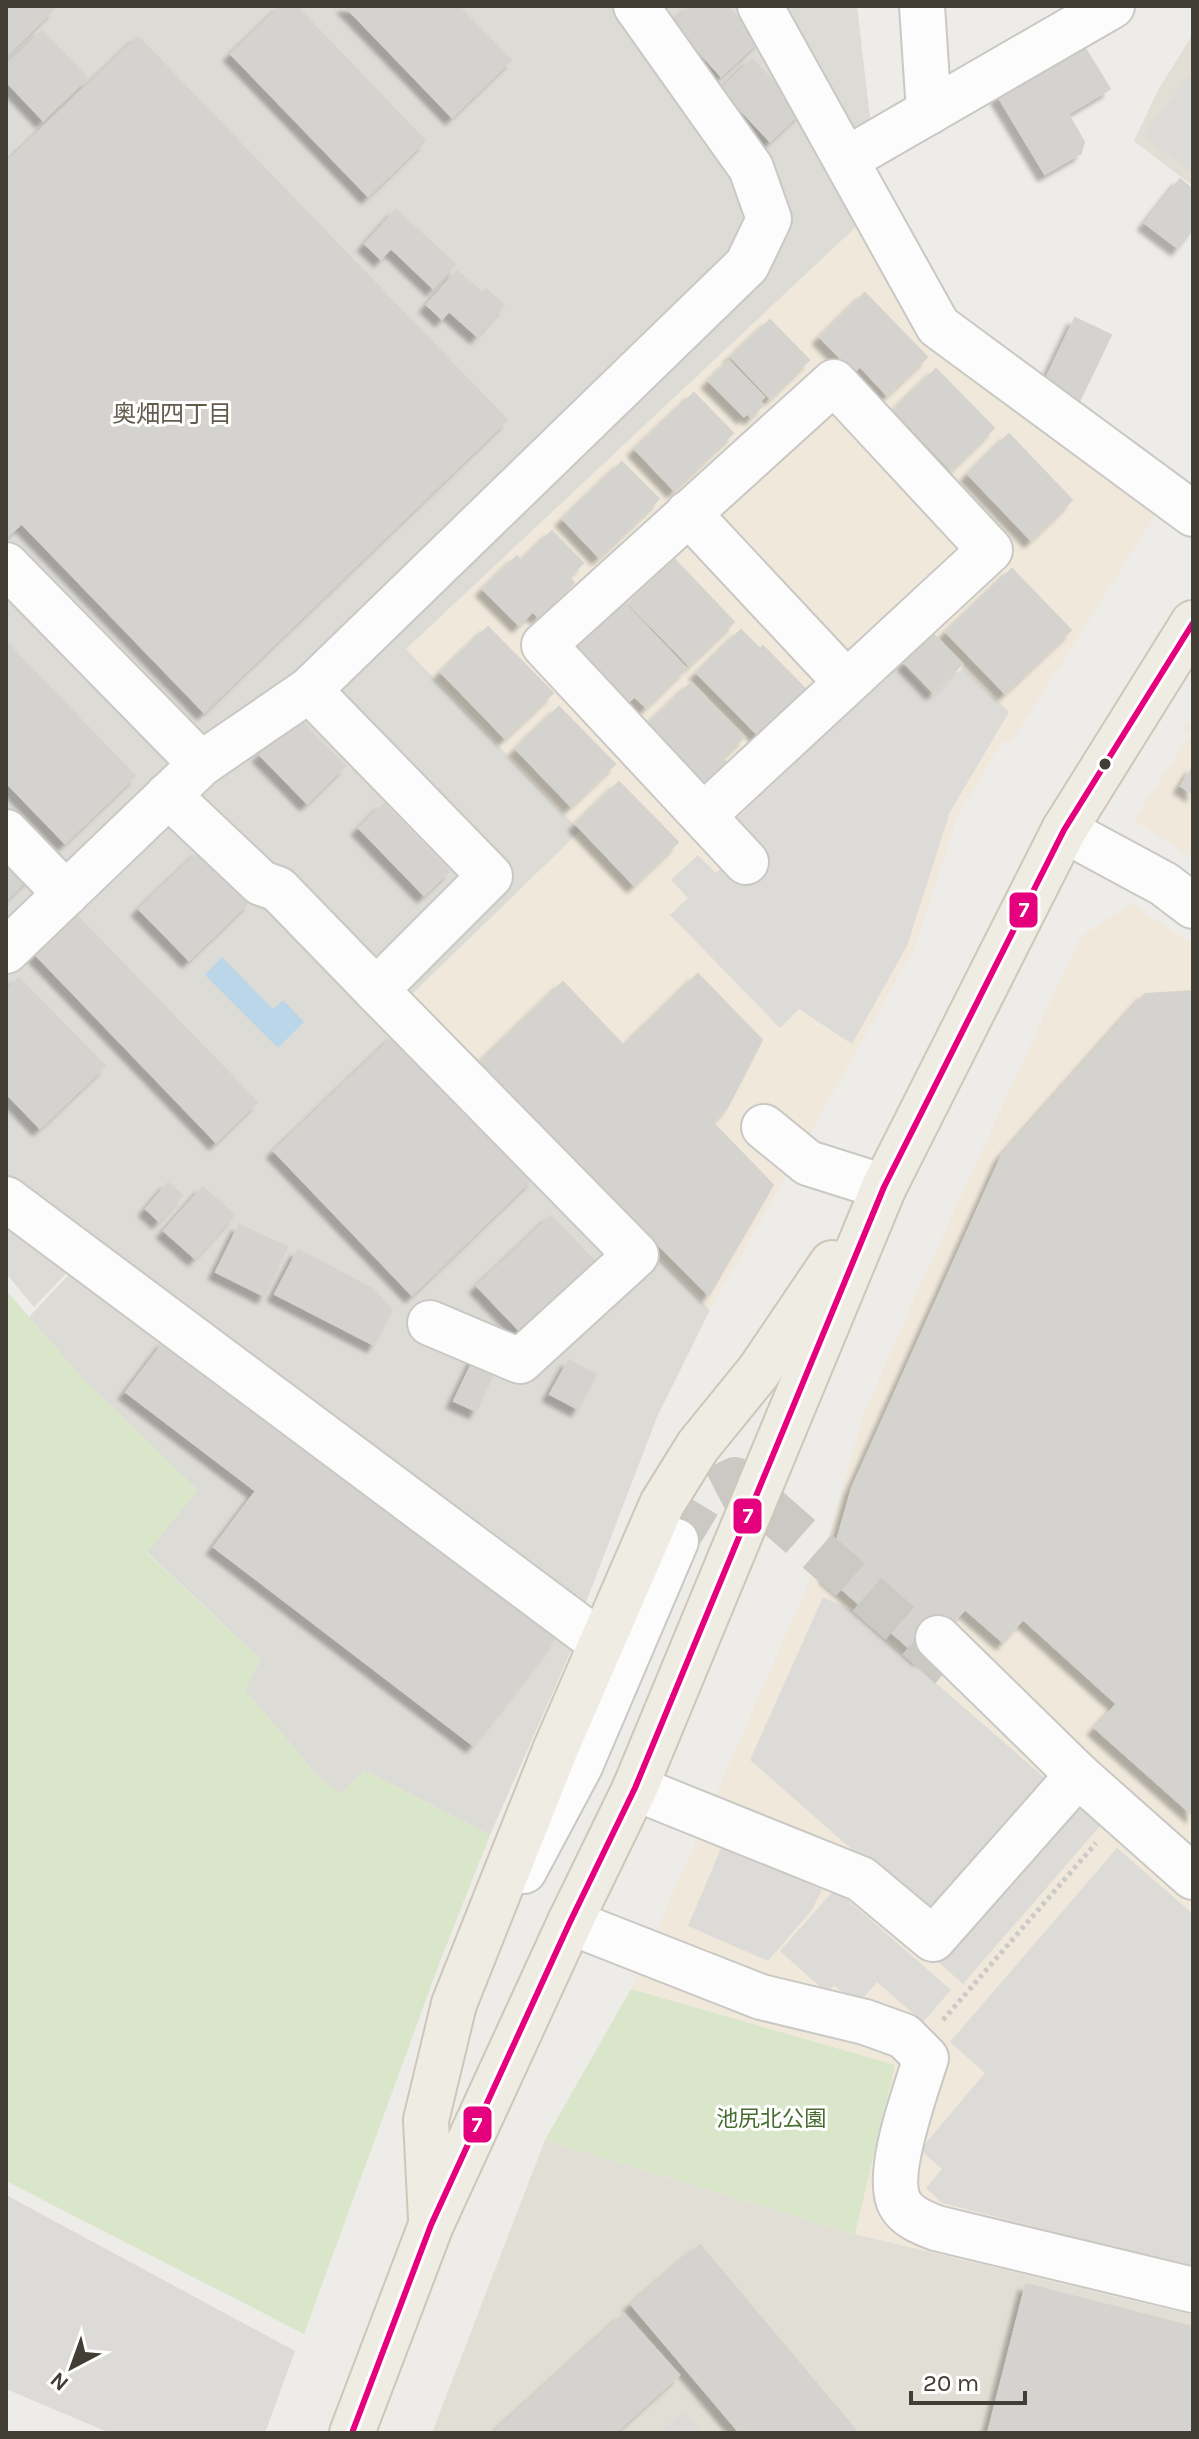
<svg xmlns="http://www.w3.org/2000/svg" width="1199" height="2439" viewBox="0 0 1199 2439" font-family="Karla,'Noto Sans JP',sans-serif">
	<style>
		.residential { fill: #e1ded5 }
		.commercial { fill: #efe8db }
		.industrial { fill: #dddbd6 }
		.green { fill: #dae6ca }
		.parking { fill: #dcdbd7 }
		.water { fill: #bbd6e8 }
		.building { fill: #d5d3cf; stroke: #d5d3ce; stroke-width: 2; filter: url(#shadow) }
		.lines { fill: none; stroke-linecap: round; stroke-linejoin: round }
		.minor-tunnel { stroke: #cbc9c4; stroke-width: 44; stroke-dasharray: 44 22; stroke-linecap: butt }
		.minor-casing { stroke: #cac8c4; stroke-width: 48 }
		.major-casing { stroke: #cec7b7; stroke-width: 48 }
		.path { stroke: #cccac6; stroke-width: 5; stroke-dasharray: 4 4; stroke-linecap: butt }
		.minor { stroke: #fcfcfc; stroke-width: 44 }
		.major { stroke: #efece4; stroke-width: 44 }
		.bus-1-casing { stroke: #fff; stroke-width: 12 }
		.bus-1 { stroke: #e5007d; stroke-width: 6 }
		.bus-dot { fill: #423d35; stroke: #fff; stroke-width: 3 }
		.labels { text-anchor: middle; stroke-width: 6; stroke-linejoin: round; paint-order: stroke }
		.park-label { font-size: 22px; fill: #466d2f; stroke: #fff }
		.neighbourhood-label { font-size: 24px; fill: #645b4d; stroke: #fff }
		.line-badge { stroke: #fff; stroke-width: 3 }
		.badge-label { font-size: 22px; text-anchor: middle; font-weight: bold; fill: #fff }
	</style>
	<defs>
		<filter id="shadow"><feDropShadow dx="-7" dy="7" stdDeviation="2" flood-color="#0004"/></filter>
	</defs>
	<rect width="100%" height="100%" fill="#edece8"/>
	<g class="residential">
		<polygon points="1193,34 1193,186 1134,141 1158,90"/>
		<polygon points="545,2140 855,2234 1193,2315 1193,2433 432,2433"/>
	</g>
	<g class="commercial">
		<polygon points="859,224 1156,514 1010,744 1003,740 957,817 915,947 710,1310 406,1000 406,649"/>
		<polygon points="1193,715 1193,858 1138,823 1136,817 1190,736 1182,730"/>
		<polygon points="1131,904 1193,944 1193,2315 855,2234 894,2065 631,1989 829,1536 863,1416 918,1290 1080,937"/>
	</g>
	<g class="industrial">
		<polygon points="6,6 857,6 871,127 859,224 406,649 580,831 406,1000 710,1310 657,1417 585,1605 6,1186"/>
		<polygon points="6,1212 75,1264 34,1307 6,1273"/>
		<polygon points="77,1266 577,1637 490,1835 364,1770 342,1794 321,1780 245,1690 260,1659 147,1552 197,1490 82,1378 29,1317"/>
	</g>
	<g class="green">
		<polygon points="6,1290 82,1378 198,1490 147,1553 261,1660 245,1690 321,1780 342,1794 364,1770 490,1835 439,1964 304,2334 6,2181"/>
		<polygon points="631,1989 895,2065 855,2234 545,2140"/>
	</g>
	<g class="parking">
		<polygon points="1193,71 1193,174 1143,135"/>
		<polygon points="901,663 932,697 963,668 1009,712 950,812 907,946 852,1044 799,1009 780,1028 670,915 688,898 671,880 698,855 716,873 754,836 737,818"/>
		<polygon points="823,1597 853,1611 1100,1826 963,1984 936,1960 954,1939 750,1760"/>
		<polygon points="722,1846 822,1890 811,1911 768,1961 688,1926"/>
		<polygon points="1117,1848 1193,1914 1193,2267 942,2203 926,2188 942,2169 920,2150 985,2073 950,2042"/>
		<polygon points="835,1889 951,1990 923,2022 877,1982 857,2005 834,1985 827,1993 780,1951"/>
		<polygon points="6,2195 295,2351 265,2433 110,2433 6,2389"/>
		<polygon points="684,2411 703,2433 658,2433"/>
	</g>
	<polygon class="water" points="222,957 273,1009 283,1000 304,1022 278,1048 205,975"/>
	<g class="building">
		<polygon points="6,6 51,6 54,9 6,56"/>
		<polygon points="281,6 296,6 425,141 368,196 231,54"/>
		<polygon points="345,6 458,6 511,60 452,117"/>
		<polygon points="692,6 727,6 759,41 721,76 673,23"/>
		<polygon points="42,31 87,78 43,120 6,81 6,66"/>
		<polygon points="138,37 507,420 204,712 6,507 6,163"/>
		<polygon points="1083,45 1110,89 1068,114 1084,142 1081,153 1045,174 998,96"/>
		<polygon points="752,59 801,112 770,141 721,89"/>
		<polygon points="1180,179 1193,190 1193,229 1178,248 1145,223"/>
		<polygon points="396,210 455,264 433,288 391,248 381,259 365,244"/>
		<polygon points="457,271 483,293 486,289 504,305 477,336 449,311 442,319 427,305"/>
		<polygon points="865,293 927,357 887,395 860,366 854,372 820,337"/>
		<polygon points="1075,318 1111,335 1078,404 1042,387"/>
		<polygon points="770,320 809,360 770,398 731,357"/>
		<polygon points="729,361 764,397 760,401 763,405 751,417 747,413 744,416 709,381"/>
		<polygon points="936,369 994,428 951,470 894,410"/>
		<polygon points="694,393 733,433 674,490 635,449"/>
		<polygon points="1009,434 1072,500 1031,540 968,474"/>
		<polygon points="622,462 659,499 599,557 563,519"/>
		<polygon points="7,508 22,523 6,538 6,509"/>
		<polygon points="552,531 583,563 569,577 574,583 538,617 533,611 519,625 483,589 517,556 521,561"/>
		<polygon points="675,560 734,622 689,665 629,604"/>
		<polygon points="1012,569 1071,630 1005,693 946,632"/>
		<polygon points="622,601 686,668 646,707 634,696 628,703 574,647"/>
		<polygon points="488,627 553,693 505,738 441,672"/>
		<polygon points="741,630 760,649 763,646 811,695 761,738 697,673"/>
		<polygon points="934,635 962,664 933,692 905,663"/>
		<polygon points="6,642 135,776 65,843 6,782"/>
		<polygon points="691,683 744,737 722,758 727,763 703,786 645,727"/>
		<polygon points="559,707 615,764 571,806 516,749"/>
		<polygon points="298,718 345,766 307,803 260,755"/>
		<polygon points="1193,767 1193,794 1181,786"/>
		<polygon points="619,782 678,842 634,885 576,824"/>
		<polygon points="384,804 449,871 424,895 359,828"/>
		<polygon points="6,851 31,876 6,900"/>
		<polygon points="200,851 249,902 189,960 139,909"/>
		<polygon points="76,915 257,1102 216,1142 36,955"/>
		<polygon points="698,974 762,1040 727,1108 712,1122 773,1185 709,1295 656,1242 653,1246 478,1064 563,982 624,1046"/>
		<polygon points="19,978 105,1066 40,1128 6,1093 6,991"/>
		<polygon points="1193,991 1193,1815 1095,1728 1117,1704 1023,1619 1003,1642 965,1609 921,1658 827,1576 852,1488 1002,1155 1145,994"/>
		<polygon points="394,1036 532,1179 412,1295 274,1151"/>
		<polygon points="168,1183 182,1195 159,1221 146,1209"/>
		<polygon points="203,1187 234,1215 195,1258 164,1231"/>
		<polygon points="551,1216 595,1262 521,1332 477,1286"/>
		<polygon points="239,1225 287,1247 264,1296 216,1272"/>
		<polygon points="298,1250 373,1289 392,1310 374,1345 275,1294"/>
		<polygon points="165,1341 555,1638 473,1745 214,1547 256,1491 126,1392"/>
		<polygon points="476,1355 497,1365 476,1411 454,1401"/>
		<polygon points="569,1360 596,1375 578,1409 550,1394"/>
		<polygon points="700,2245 858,2433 740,2433 631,2304"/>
		<polygon points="1026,2284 1193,2327 1193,2433 988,2433"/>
		<polygon points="624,2314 679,2375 615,2433 493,2433"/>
	</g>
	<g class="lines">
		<polyline class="minor-tunnel" points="676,1541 704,1495 735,1479 961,1677"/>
		<defs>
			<g id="minor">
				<polyline points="760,6 938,326 1193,514"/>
				<polyline points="922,6 929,112"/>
				<polyline points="847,159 1112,6"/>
				<polyline points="688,513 846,682"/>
				<polyline points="6,565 201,764"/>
				<polyline points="309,690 490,876 376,990 636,1255 520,1361 430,1323"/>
				<polyline points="168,795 261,883 278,889 376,990"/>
				<polyline points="703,816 990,550 834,382 544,645 746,862"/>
				<polyline points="1064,830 1164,884 1193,906"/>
				<polyline points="6,832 66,894"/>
				<polyline points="6,951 201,764 309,690 747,265 769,219 751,168 636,6"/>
				<polyline points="764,1127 808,1163 884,1187"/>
				<polyline points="6,1199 586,1632 603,1639"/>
				<polyline points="938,1638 1078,1775 1193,1877"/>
				<polyline points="635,1788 861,1879 933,1939 1078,1775"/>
				<polyline points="524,1871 580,1766 676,1541"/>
				<path d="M570,1922L761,1997L865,2022L904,2036L926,2058C916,2090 884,2175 900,2204C907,2217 923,2223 936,2228L1193,2290"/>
			</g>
			<g id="major">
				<polyline points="431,2219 426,2120 454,2004 556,1748 662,1504 698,1446 759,1371 832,1263"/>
				<polyline points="352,2433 431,2225 570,1922 635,1788 884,1187 1064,830 1193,623"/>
			</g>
		</defs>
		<use href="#minor" class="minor-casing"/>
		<use href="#major" class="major-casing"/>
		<polyline class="path" points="943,2020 1096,1843"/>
		<use href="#minor" class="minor"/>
		<use href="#major" class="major"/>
		<defs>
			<polyline id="bus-1" points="352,2433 431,2225 570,1922 635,1788 884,1187 1064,830 1193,623"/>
		</defs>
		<use href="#bus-1" class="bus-1-casing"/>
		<use href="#bus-1" class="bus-1"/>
	</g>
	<circle class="bus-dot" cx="1105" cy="764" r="7"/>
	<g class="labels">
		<g class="park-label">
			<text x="771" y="2126">池尻北公園</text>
		</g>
		<g class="neighbourhood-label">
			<text x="172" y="422">奥畑四丁目</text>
		</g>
	</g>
	<g class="line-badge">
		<rect x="1008" y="891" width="31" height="38" rx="8" fill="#e5007d"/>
		<rect x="732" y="1497" width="31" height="38" rx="8" fill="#e5007d"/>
		<rect x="462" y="2105" width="31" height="39" rx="8" fill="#e5007d"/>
	</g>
	<g class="badge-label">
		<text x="1024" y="917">7</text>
		<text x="748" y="1523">7</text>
		<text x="477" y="2132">7</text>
	</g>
	<rect width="1199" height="2439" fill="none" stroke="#423d35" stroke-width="16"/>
	<g transform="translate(72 2367) rotate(221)" stroke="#ffffff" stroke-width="6" paint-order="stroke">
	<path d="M0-6L14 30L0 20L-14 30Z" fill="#423d35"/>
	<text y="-12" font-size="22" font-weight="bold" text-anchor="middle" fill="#423d35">N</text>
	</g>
	<path d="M911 2391v12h114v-12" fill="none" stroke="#423d35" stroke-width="4"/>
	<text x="923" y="2391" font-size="24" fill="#423d35" stroke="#ffffff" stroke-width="6" paint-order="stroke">20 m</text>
</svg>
